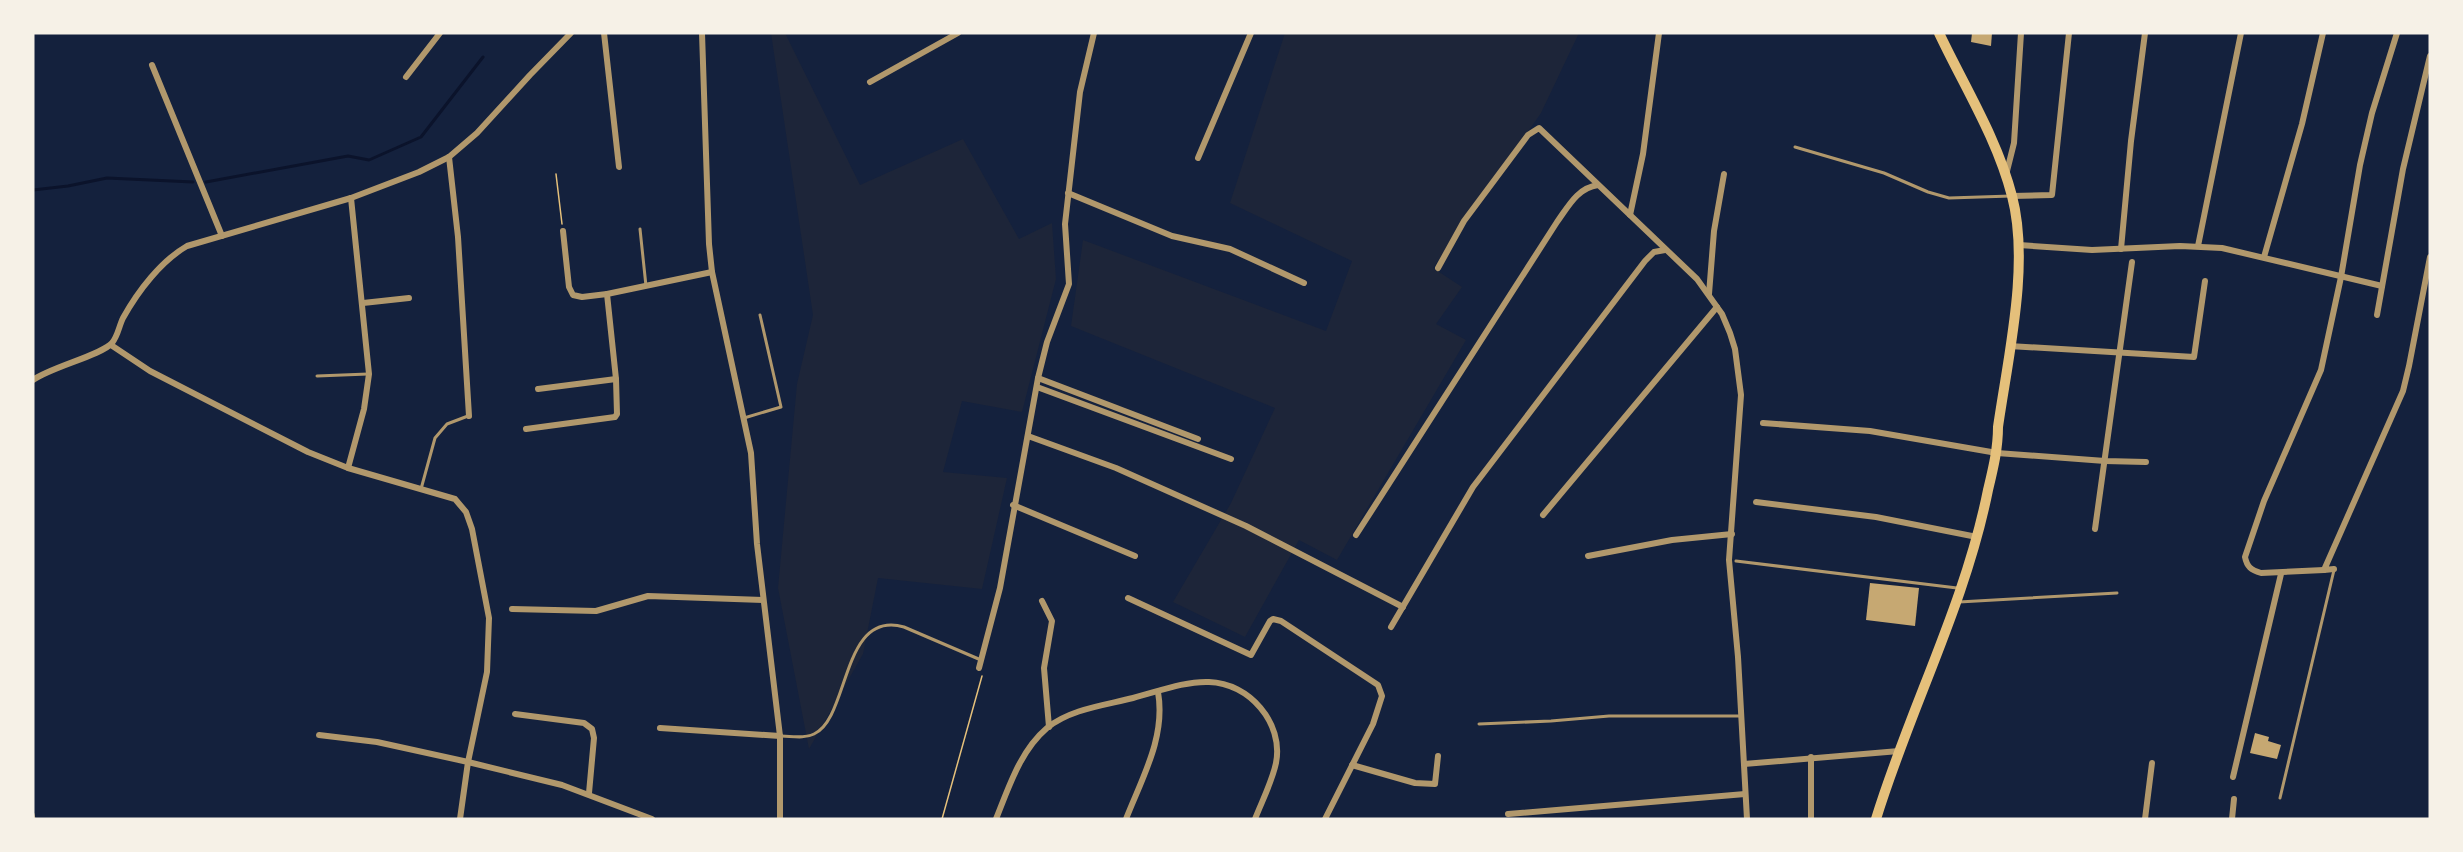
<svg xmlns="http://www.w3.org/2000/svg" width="2463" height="852" viewBox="0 0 2463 852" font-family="'Zilla Slab',serif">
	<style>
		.green { fill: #1d2539 }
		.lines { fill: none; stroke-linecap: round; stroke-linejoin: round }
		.stream { stroke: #0b132b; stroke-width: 3 }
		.building { fill: #c6a872 }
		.path { stroke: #e5c07b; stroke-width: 1.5 }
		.service { stroke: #b1986c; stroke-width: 3 }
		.minor { stroke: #b1986c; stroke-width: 6 }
		.primary { stroke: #e5c07b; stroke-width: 10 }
	</style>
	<rect width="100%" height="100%" fill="#14213d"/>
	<g class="green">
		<polygon points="771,33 785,33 860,185 963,139 1019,239 1052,223 1056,279 1022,412 962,401 943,472 1007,478 982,589 878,578 863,654 809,749 778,588 797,384 813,315"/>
		<polygon points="1285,33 1579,33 1541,113 1433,268 1462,287 1436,324 1466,340 1337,560 1299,540 1245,637 1173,602 1231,503 1275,408 1071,326 1083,240 1326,331 1352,261 1230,203"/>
	</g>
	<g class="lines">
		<g class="stream">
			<polyline points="206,182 348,156 369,160 421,137 483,57"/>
			<polyline points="33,190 68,186 107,178 193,182"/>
		</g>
	</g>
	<g class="building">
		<polygon points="1972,33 1992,33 1991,46 1971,42"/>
		<polygon points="1870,583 1919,588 1915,626 1866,620"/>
		<polygon points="2255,733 2269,737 2268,741 2281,745 2277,759 2250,753"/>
	</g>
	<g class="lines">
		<g class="path">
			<polyline points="556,174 562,224"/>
			<polyline points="942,819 982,676"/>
		</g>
		<g class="service">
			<polyline points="1795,147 1884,173 1928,192 1949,198 2011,196"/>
			<polyline points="640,229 646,286"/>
			<polyline points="317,376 368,374"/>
			<polyline points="744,418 781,407 760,315"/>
			<polyline points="421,489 435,438 447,424 468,416"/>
			<polyline points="1736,561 1957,588"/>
			<polyline points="1959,602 2117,593"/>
			<polyline points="1479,724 1551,721 1609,716 1741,716"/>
			<path d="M781,736C791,736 804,739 814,734C850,718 841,609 904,627L981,660"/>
			<polyline points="2280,798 2334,570"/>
			<polyline points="33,814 34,819"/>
		</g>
		<g class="minor">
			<polyline points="604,33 619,167"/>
			<polyline points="702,33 709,244 712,272 751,453 757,544 780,736 780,819"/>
			<polyline points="152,65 222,236"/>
			<polyline points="406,77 440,33"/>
			<polyline points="870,82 958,33"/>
			<polyline points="449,157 458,237 469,416"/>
			<polyline points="1198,158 1251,33"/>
			<polyline points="2006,175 2014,143 2021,33"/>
			<polyline points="1068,193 1172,236 1230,249 1304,283"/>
			<polyline points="2012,196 2052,195 2069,33"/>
			<polyline points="1630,215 1643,154 1659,33"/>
			<polyline points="563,231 569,287 573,295 582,297 607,294"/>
			<polyline points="2019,245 2092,250 2180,246 2222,248 2382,286"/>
			<polyline points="2198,246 2241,33"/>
			<polyline points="2121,249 2131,141 2145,33"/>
			<polyline points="2264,257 2302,124 2323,33"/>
			<polyline points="1438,268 1464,221 1528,135 1539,128 1697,279 1722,314 1730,333 1735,349 1741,395 1729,560 1738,657 1747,819"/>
			<polyline points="1709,294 1714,231 1724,174"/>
			<polyline points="363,303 409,298"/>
			<polyline points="2377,315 2403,169 2430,56"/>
			<polyline points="111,345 150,371 308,452 348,468 455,499 466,512 472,529 489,618 487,672 468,762 562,785 652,819"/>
			<polyline points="2009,346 2194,357 2205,281"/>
			<polyline points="1038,378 1198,439"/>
			<path d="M33,380C51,367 102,355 112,343C118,336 119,326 123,318C138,291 161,261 187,246L351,198L419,172L449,157L477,133L530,75L571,33"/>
			<polyline points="1037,387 1231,459"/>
			<polyline points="538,389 616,379"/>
			<polyline points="1763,423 1870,431 1997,453 2105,461 2146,462"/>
			<polyline points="526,429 615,417 617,414 616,379 607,294 712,272"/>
			<polyline points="1028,436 1116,468 1246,526 1403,607"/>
			<polyline points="348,468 364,409 369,374 351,198"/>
			<polyline points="1756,502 1876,517 1977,537"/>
			<polyline points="1013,505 1135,556"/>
			<polyline points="1543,515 1717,307"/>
			<polyline points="2095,529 2132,262"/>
			<path d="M1356,535L1557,222C1568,207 1577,188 1598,185"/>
			<polyline points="1588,556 1672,540 1732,534"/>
			<polyline points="2334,569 2324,570 2403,391 2409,366 2430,257"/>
			<path d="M2324,570L2261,573C2251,570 2247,567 2245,557L2264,501L2321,370L2341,277L2360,165L2372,113L2397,33"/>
			<polyline points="1128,598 1251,655 1270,621 1273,619 1281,621 1378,685 1382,696 1373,724 1325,819"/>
			<polyline points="1042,601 1052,621 1044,668 1049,727"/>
			<polyline points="512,609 596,611 648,596 763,600"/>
			<polyline points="1391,627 1473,487 1645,261 1654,252 1665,250"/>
			<polyline points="979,668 1000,588 1038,378 1047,342 1069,284 1065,224 1080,92 1094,33"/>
			<polyline points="515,714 584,723 592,729 594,738 589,793"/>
			<polyline points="660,728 780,736"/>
			<polyline points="319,735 377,742 468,762 460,819"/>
			<polyline points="1744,764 1899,751"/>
			<polyline points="1352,765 1415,783 1435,784 1438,756"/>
			<polyline points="2233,777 2281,574"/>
			<polyline points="1508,814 1745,794"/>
			<path d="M996,819C1009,787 1020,751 1047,728C1070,709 1106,705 1133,698C1157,692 1184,681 1209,682C1249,683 1284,723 1276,763C1272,782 1262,801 1255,819"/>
			<path d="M1126,819C1142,778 1166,737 1158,692"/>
			<polyline points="1811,819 1811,757"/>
			<polyline points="2145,819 2152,763"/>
			<polyline points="2232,819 2234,799"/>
		</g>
		<path class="primary" d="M1876,819C1910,708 1965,605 1988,490C1993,469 1998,449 1998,427C2008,357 2030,264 2012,196C1997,138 1964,86 1939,33"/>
	</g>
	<rect width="2463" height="852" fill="none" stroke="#f6f1e7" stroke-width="69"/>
</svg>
